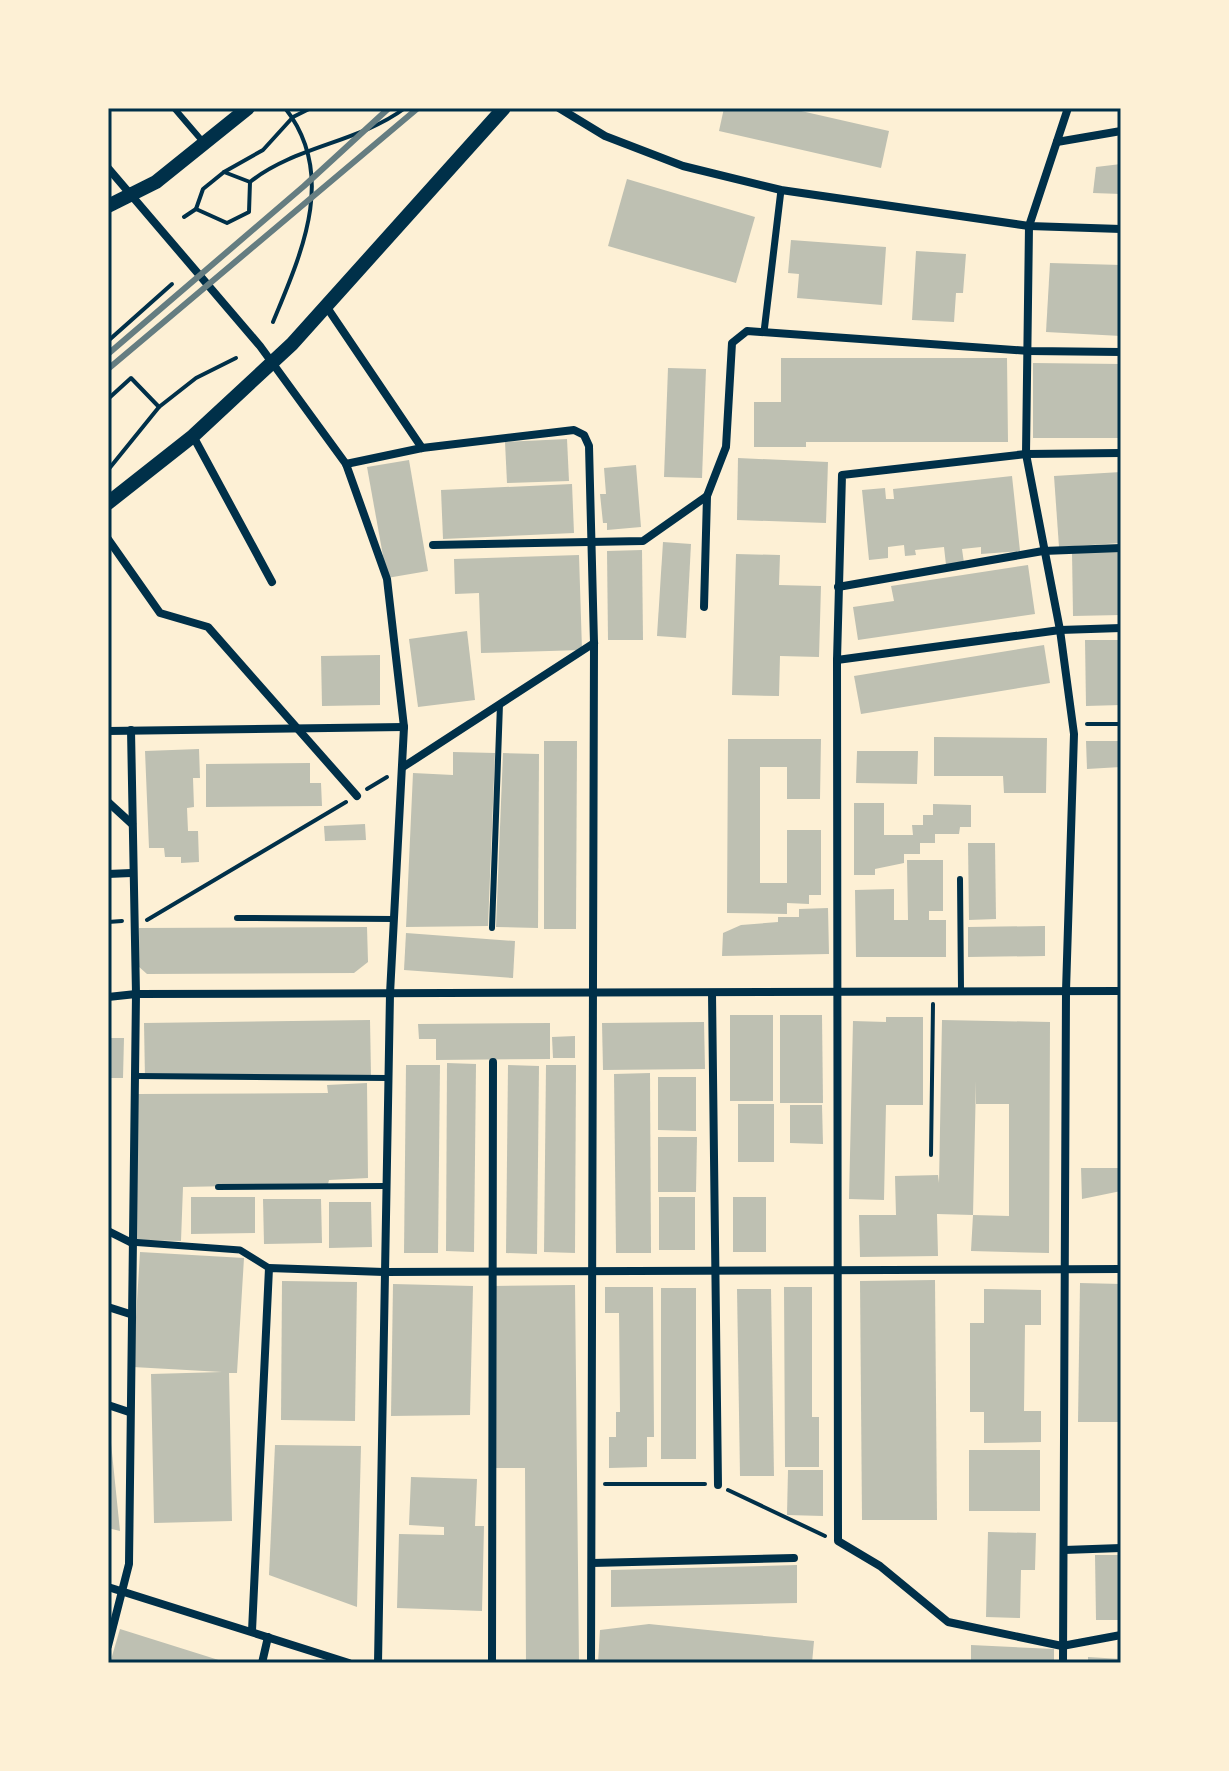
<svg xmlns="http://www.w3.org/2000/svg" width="1229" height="1771" viewBox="0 0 1229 1771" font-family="'Roboto Condensed',sans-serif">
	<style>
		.building { fill: #bec0b2; fill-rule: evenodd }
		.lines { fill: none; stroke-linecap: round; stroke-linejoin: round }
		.path { stroke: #003049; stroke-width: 4 }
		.service { stroke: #003049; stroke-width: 6 }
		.pedestrian { stroke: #003049; stroke-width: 7 }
		.minor { stroke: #003049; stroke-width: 8 }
		.tertiary { stroke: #003049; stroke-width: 14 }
		.rail { stroke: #657d81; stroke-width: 6 }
		.neatline { fill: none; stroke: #003049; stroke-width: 3 }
	</style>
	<rect width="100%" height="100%" fill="#fdf0d5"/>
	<g class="building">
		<polygon points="724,108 788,108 889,131 881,168 719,131"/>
		<polygon points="1121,164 1121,194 1093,193 1096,167"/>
		<polygon points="627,179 755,217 736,283 608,246"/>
		<polygon points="791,240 886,247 882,305 797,298 799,274 788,273"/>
		<polygon points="916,251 966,254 963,293 956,293 954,322 912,320"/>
		<polygon points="1050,263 1121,265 1121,336 1046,332"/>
		<polygon points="781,358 1007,358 1008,442 806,442 806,447 754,447 754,402 781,402"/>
		<polygon points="1033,363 1121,364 1121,438 1033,438"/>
		<polygon points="668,368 706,369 702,478 664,477"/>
		<polygon points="567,439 569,481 507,483 505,442"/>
		<polygon points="738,458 828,462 826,523 737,520"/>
		<polygon points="409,460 428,571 387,578 367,467"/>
		<polygon points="636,465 641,527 607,530 607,523 603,523 600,494 606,494 604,468"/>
		<polygon points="1121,472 1121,543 1059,547 1054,476"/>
		<polygon points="1012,476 1020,551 981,554 981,547 962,549 964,563 946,565 944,547 915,550 916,555 905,556 904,545 888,547 888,558 869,560 862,490 885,488 886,499 894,499 893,489"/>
		<polygon points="572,484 574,533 443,539 441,490"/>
		<polygon points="663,542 691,544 686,638 657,636"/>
		<polygon points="642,550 643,640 608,640 607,551"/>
		<polygon points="1121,551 1121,615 1073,616 1072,552"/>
		<polygon points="736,554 780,555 779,585 821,586 819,657 780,656 779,696 732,695"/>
		<polygon points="579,555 582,650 481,653 479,593 455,594 454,559"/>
		<polygon points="1028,565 1035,614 858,640 853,607 894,601 891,586"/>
		<polygon points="467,631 475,700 418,707 409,639"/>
		<polygon points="1085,640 1121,640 1121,705 1086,706"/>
		<polygon points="1044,645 1050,683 861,714 854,676"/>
		<polygon points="380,655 380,705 322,706 321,656"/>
		<polygon points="934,737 1047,738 1046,793 1004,793 1003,776 934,776"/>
		<polygon points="728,739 821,739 820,799 787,799 787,767 760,767 760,883 787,883 787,830 821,830 821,895 809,895 809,904 787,903 787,914 727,913"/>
		<polygon points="544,741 577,741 576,929 544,929"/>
		<polygon points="1086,741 1121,741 1121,767 1087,769"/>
		<polygon points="199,749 200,778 193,778 194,807 187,808 188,831 198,831 199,862 181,863 181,857 165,857 164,848 149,848 145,751"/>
		<polygon points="857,751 918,751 917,784 856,783"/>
		<polygon points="453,752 495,753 488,926 406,927 413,773 453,775"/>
		<polygon points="503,753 539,754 538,928 496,927"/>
		<polygon points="310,763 310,783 321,783 322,806 206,807 206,764"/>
		<polygon points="854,803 884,803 884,835 913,835 912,825 923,825 923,815 933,815 933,804 971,805 971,827 960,827 959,834 935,834 935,843 920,843 920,854 904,854 904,863 875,869 875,875 854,875"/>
		<polygon points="365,824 366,840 325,841 324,826"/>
		<polygon points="968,843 995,843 996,919 969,920"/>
		<polygon points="907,860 943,860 943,911 929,911 929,920 946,920 946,957 856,957 855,890 894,889 894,920 908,920"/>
		<polygon points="828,908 829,954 722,956 723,933 741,925 778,922 778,917 799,917 799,909"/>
		<polygon points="1045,926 1045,956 968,957 968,927"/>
		<polygon points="367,927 368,962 354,973 147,974 138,966 139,928"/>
		<polygon points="406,933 515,941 513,978 404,970"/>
		<rect x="730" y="1015" width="43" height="86"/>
		<polygon points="780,1015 822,1015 823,1103 780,1103"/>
		<polygon points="886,1017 923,1017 923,1105 886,1105 884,1200 849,1199 853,1021 886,1022"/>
		<polygon points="370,1020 371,1075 145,1079 144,1023"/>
		<path d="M942,1020L1050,1022L1049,1253L971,1251L973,1215L937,1214L938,1256L860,1257L859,1215H896L895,1176L938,1175L939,1183ZM976,1081V1104H1009V1216L973,1215Z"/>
		<polygon points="704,1022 705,1069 603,1070 602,1023"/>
		<polygon points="550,1023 550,1059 436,1060 436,1039 419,1039 418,1024"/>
		<polygon points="575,1036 575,1058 553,1058 552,1037"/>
		<polygon points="108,1038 124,1038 123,1078 108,1078"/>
		<polygon points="447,1063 476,1064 474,1252 446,1251"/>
		<polygon points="406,1065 440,1065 438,1253 404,1253"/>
		<polygon points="508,1065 539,1066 537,1254 506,1253"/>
		<polygon points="546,1065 576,1065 575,1253 544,1252"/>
		<polygon points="650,1073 651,1253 616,1253 614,1074"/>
		<polygon points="658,1077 696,1077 696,1131 658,1130"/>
		<polygon points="367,1083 368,1178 329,1180 328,1184 183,1187 181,1241 136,1240 138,1094 328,1093 327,1085"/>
		<rect x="738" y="1104" width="36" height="58"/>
		<polygon points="790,1105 822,1105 823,1144 790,1143"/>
		<polygon points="658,1137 697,1137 696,1192 658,1192"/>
		<polygon points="1081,1168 1121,1168 1121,1191 1082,1199"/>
		<polygon points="191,1197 255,1197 255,1233 191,1234"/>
		<rect x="659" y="1197" width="36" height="53"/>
		<rect x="733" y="1197" width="33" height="55"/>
		<polygon points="263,1199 321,1199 322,1243 264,1244"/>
		<polygon points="329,1202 371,1202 372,1247 329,1248"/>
		<polygon points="140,1252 244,1258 237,1373 229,1373 232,1521 154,1523 151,1374 222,1372 133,1367"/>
		<polygon points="935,1280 937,1520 862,1520 860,1281"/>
		<polygon points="282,1281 357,1282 355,1421 281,1420"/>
		<polygon points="1080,1283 1121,1284 1121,1422 1078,1422"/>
		<polygon points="393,1284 473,1286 470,1415 391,1416"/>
		<polygon points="575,1285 579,1663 526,1663 525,1468 495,1468 492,1286"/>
		<polygon points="605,1287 653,1287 654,1437 647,1437 647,1467 609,1468 609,1437 616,1437 616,1412 620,1412 619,1313 605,1313"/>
		<polygon points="784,1287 812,1287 812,1417 819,1417 819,1467 785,1467"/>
		<rect x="661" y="1288" width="35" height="171"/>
		<polygon points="737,1289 771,1289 774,1476 740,1476"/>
		<polygon points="984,1289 1041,1290 1041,1325 1025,1325 1024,1411 1041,1411 1041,1442 984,1443 984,1412 970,1412 970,1323 984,1323"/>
		<polygon points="108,1442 111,1443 120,1531 108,1528"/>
		<polygon points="275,1445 361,1446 357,1607 269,1575"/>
		<rect x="969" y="1450" width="71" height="61"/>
		<polygon points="788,1470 823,1470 823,1516 787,1515"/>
		<polygon points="411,1477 477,1479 475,1526 484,1526 482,1611 397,1608 399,1534 444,1535 444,1527 409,1525"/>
		<polygon points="988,1532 1036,1533 1035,1570 1021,1570 1020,1618 986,1617"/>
		<polygon points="1095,1555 1121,1555 1121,1620 1096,1620"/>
		<polygon points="797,1565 797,1603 611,1607 611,1570"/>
		<polygon points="649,1624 814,1641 812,1663 598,1663 600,1630"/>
		<polygon points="120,1629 225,1662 225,1663 110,1663"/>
		<polygon points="971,1645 1054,1649 1054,1663 971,1663"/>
		<polygon points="1088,1657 1121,1659 1121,1663 1088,1663"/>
	</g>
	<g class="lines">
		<g class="path">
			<polyline points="224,172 263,150 293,117 311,108"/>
			<polyline points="196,209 203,189 224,172 250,182"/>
			<path d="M184,217L196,209L227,223L249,212L250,182C295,146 358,143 405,108"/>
			<path d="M273,322C301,254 338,175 285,108"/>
			<polyline points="108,341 172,284"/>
			<polyline points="108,399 131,378 159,407"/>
			<polyline points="108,470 159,407 196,378 236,358"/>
			<polyline points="1087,724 1121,724"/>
			<polyline points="367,789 387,777"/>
			<polyline points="147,920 346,802"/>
			<polyline points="108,922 122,921"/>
			<polyline points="931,1155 933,1004"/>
			<polyline points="605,1484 705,1484"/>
			<polyline points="728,1490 825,1536"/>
		</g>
		<g class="service">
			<polyline points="174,108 204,143"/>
			<polyline points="960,879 961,989"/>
			<polyline points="237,918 394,919"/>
			<polyline points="492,928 500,704"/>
			<polyline points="135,1076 389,1078"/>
			<polyline points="218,1187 386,1186"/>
		</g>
		<g class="pedestrian">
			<polyline points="764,332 781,190"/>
			<polyline points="130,1242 240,1250 269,1268"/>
		</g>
		<g class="minor">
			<polyline points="559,108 605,136 683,166 781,190 1029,226 1121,229"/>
			<polyline points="1057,142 1121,131"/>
			<polyline points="108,168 260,346 346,464 387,579 404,727 390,994 378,1663"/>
			<polyline points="326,306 422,448"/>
			<polyline points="193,436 272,582"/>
			<polyline points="1121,453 1026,454 842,475 837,660 838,1541 880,1566 948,1622 1062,1646 1121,1635"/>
			<polyline points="346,464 422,448 574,430 584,435 589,446 594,643 591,1663"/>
			<polyline points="108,539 160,613 208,627 357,796"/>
			<polyline points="433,545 643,541 707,496 726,447 732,343 747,331 1029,351 1121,352"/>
			<polyline points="838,587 1043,551 1121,548"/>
			<polyline points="704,607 707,496"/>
			<polyline points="837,660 1060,630 1121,628"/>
			<polyline points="108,731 404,727"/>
			<polyline points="403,767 594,643"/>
			<polyline points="108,802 132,824"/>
			<polyline points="108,874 131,873"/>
			<polyline points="712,993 718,1485"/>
			<polyline points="108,997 136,994 1121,991"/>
			<polyline points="108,1231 130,1242"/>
			<polyline points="108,1307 130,1314"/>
			<polyline points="108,1405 129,1412"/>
			<polyline points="1064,1550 1121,1548"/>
			<polyline points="592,1563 794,1558"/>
			<polyline points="108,1587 349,1663"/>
			<polyline points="252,1631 269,1268 384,1272 1121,1269"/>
			<polyline points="108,1646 129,1564 136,994 131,730"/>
			<polyline points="262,1663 268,1637"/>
			<polyline points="492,1663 493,1062"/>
			<polyline points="1063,1663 1066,991 1074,734 1060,630 1026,454 1029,226 1068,108"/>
		</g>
		<g class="tertiary">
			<polyline points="108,206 156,182 248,108"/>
			<polyline points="108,503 193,436 292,344 504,108"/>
		</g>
		<g class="rail">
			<polyline points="108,354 304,186 389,108"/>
			<polyline points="108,369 418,108"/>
		</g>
	</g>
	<rect width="1229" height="1771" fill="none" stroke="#fdf0d5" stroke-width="220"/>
	<rect x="110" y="110" width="1009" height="1551" class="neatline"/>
</svg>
